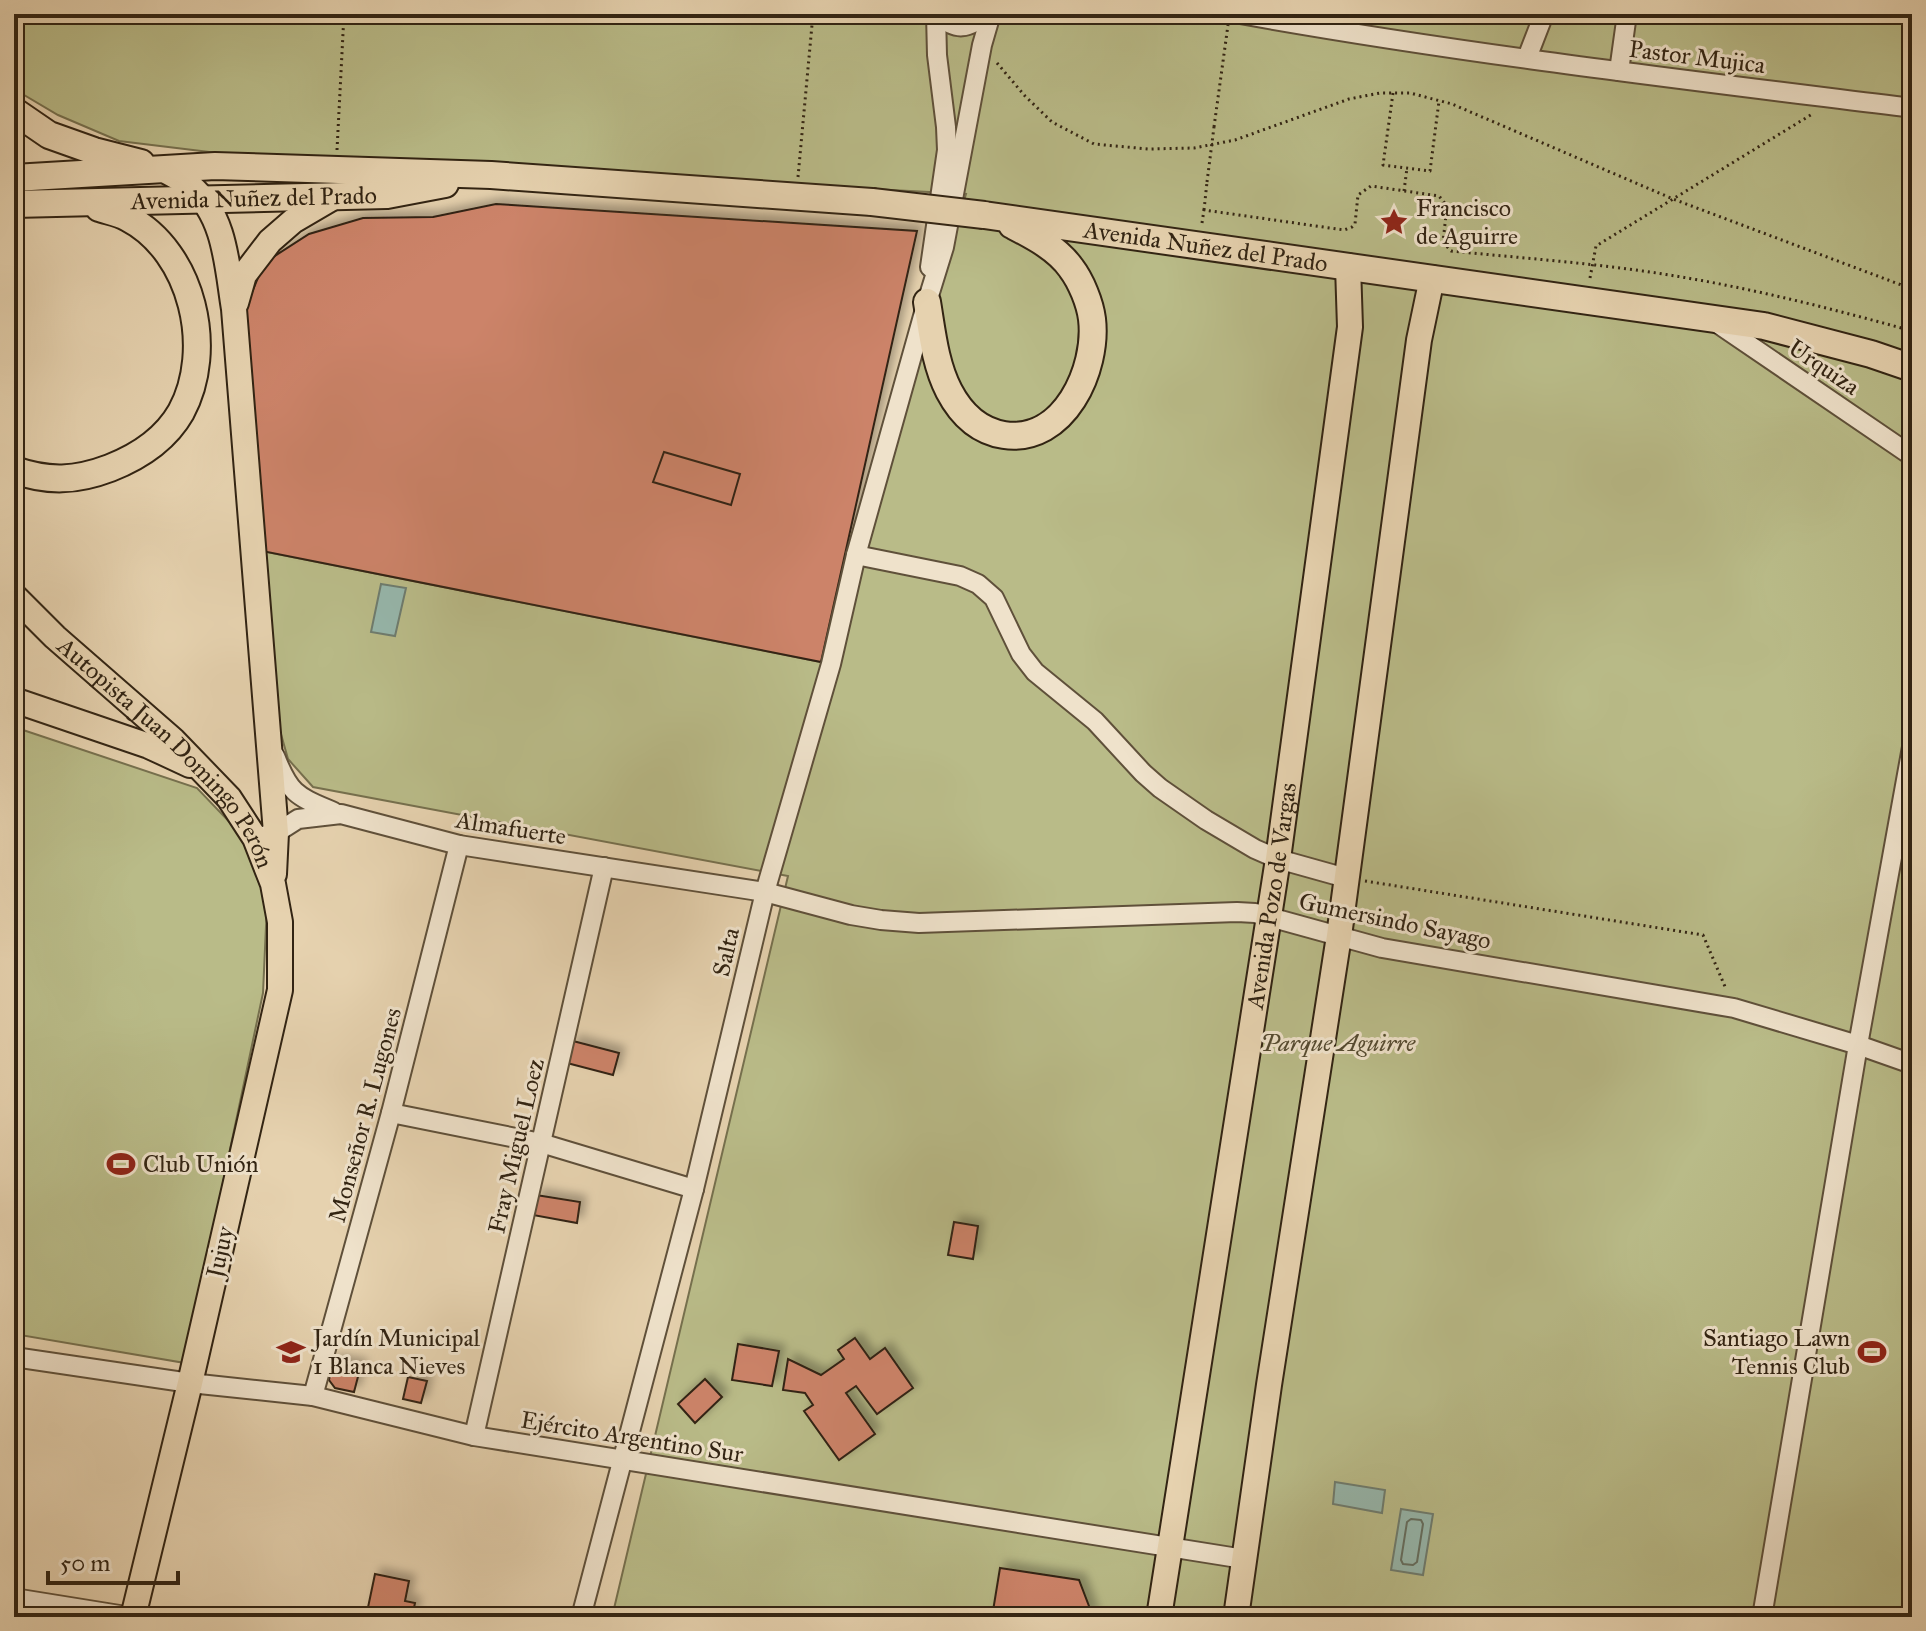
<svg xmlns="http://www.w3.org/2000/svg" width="1926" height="1631" viewBox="0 0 1926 1631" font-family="'IM FELL Great Primer',serif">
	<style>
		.green { fill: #b9bb88; stroke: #76704e; stroke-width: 2 }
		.water { fill: #96b7ac; stroke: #6e7c6f; stroke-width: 2 }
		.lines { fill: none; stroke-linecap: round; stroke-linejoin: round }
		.shore { stroke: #646e60; stroke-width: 2 }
		.building { fill: #cc8369; stroke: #322413; stroke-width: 2; filter: url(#shadow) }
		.minor-casing { stroke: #5f503a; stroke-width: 22 }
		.major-casing { stroke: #322413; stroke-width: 28 }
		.highway-casing { stroke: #322413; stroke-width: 30 }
		.path { stroke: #322413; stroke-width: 3; stroke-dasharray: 2 4; stroke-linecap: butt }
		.minor { stroke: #efe2cb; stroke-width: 18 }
		.major { stroke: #e6d2af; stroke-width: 24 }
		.highway { stroke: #e6d2af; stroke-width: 26 }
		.highway-bridge-casing { stroke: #322413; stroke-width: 30; stroke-linecap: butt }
		.path-bridge { stroke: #322413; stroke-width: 3; stroke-dasharray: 2 4; stroke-linecap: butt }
		.highway-bridge { stroke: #e6d2af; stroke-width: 26 }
		.labels { text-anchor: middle; stroke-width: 6; stroke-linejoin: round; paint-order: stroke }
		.street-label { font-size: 24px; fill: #322413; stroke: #efe2cb }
		.poi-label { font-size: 24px; fill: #322413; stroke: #efe2cb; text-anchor: start }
		.park-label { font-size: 24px; font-style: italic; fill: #544a30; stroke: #efe2cb }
	</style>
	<defs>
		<filter id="shadow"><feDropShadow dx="6" dy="-6" stdDeviation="4" flood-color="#0004"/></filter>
	</defs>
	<rect width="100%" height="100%" fill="#e6d2af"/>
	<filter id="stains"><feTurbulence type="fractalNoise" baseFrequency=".0025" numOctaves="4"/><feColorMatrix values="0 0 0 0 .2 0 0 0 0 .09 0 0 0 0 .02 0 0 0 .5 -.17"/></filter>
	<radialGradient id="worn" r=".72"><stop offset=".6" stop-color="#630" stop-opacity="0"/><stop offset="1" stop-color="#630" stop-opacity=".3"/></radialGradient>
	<g class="green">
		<polygon points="14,14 1912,14 1912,1617 612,1617 788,876 313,787 288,759 277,720 262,551 831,664 966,194 234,155 119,141 58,115 14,89"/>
		<polygon points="14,727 197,788 241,834 267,904 263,993 185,1363 14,1334"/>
	</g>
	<g class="water">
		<polygon points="381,584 406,588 395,636 371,632"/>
		<polygon points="1335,1482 1385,1490 1382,1513 1333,1504"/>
		<polygon points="1401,1509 1433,1514 1423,1575 1391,1570"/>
	</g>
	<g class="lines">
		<polygon class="shore" points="1411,1519 1421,1520 1423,1524 1417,1562 1413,1565 1403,1564 1401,1560 1407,1522"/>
	</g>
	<g class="building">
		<polygon points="496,204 917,231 821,662 262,551 243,314 264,263 309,234 363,218 433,217"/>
		<polygon points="664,452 740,474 731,505 653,482"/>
		<polygon points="573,1041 619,1053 613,1075 567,1063"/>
		<polygon points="536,1195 580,1202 577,1223 533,1215"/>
		<polygon points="954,1222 978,1226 973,1259 948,1255"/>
		<polygon points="855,1338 870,1359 885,1348 913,1388 877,1414 856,1386 846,1393 875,1434 839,1460 804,1411 813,1405 805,1393 783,1390 788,1359 821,1375 844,1359 838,1350"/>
		<polygon points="738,1344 779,1351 772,1386 732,1380"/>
		<polygon points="333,1360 361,1365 354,1392 335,1388 329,1380"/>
		<polygon points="408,1377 427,1381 421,1403 403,1399"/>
		<polygon points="705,1379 722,1397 695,1423 678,1404"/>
		<polygon points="1000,1568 1079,1580 1092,1614 1092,1617 992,1617"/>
		<polygon points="375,1574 409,1581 405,1601 415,1603 412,1617 366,1617"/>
	</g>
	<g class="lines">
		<defs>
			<g id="minor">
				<path d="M936,14C958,33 966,28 989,14"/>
				<path d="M1240,14C1463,54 1688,80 1912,108"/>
				<polyline points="1527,58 1544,14"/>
				<polyline points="1619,71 1627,14"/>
				<polyline points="930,267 947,150 946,127 937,55 936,14"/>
				<polyline points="1717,323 1912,456"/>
				<polyline points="856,555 960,576 978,584 994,598 1021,654 1035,672 1095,721 1143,773 1160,788 1206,820 1255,849 1278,859 1346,878"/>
				<path d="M275,756C290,795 297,796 334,812"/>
				<polyline points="266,835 276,833 298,819 341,814 459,845 765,892 851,915 881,920 919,923 1237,912 1255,913 1382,948 1734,1008 1858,1045 1912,1064"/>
				<polyline points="391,1113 541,1143 694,1189"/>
				<polyline points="14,1357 190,1383 313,1396 474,1436 1244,1559"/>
				<polyline points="313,1396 391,1113 459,845"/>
				<polyline points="474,1436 604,867"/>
				<polyline points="14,1598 132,1617"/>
				<polyline points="581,1617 694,1189 765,892 831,664 856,555 927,302 944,247 982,45 991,14"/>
				<polyline points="1762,1617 1858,1045 1912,747"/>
			</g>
			<g id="major">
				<path d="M163,169C172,175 183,179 190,186C226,216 227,267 234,309L276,833L274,874"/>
				<polyline points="236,303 244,275 270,241 293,221 334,197"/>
				<path id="s1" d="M14,596L55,637L173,740L229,798L255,838L273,884L280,922V990L190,1383L133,1617"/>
				<polyline points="14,700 149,746 190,765"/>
				<path id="s2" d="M1159,1617L1278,859L1350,327L1348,266"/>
				<polyline points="1236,1617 1269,1385 1339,936 1419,340 1432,278"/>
			</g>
			<g id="highway">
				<polyline points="14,111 49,135 94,151 141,163"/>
				<polyline points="14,178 215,166 491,175 872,202"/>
				<path id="s3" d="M14,204L387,195L445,184"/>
				<path id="s4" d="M984,215L1764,326L1871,354L1912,368"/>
				<path d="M927,302C932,332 935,364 949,391C961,414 979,431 1004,435C1064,444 1098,369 1092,319C1090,303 1081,281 1071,268C1057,248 1033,236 1012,225"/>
				<path d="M14,470C48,482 76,481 110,468C138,457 165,440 181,412C215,350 193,252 128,218C120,213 108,211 99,208"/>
			</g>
		</defs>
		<use href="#minor" class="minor-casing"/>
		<use href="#major" class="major-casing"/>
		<use href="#highway" class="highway-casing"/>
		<g class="path">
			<polyline points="997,63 1025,96 1052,122 1094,144 1148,149 1194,148 1235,140 1349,99 1380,93 1410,93 1452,104 1673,199 1912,289"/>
			<polyline points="1393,93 1383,165 1430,171 1439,101"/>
			<polyline points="1214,127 1228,25"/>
			<polyline points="337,150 344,14"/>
			<polyline points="798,177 813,14"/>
			<polyline points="1404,191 1407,168"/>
			<polyline points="1204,210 1207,182"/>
			<path d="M1202,223L1204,210L1344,230L1352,227L1355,224L1358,195L1371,186L1439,196L1447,206L1443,242L1451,251C1521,258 1593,263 1663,274C1747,287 1830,308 1912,331"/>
			<polyline points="1590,278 1596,246 1814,113"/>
			<polyline points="1365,881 1703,935 1726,989"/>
		</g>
		<use href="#minor" class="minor"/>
		<use href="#major" class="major"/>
		<use href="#highway" class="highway"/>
		<defs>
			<polyline id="highway-bridge" points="872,202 984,215"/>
		</defs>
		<use href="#highway-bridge" class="highway-bridge-casing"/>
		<polyline class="path-bridge" points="1207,182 1214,127"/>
		<use href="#highway-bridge" class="highway-bridge"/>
	</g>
	<defs>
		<symbol id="sight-bare" viewBox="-9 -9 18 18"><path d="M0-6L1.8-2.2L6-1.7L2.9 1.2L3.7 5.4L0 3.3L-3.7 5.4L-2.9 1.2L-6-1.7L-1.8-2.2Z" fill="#8f2418" stroke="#efe2cb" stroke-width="2.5" paint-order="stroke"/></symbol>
		<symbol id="stadium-bare" viewBox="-9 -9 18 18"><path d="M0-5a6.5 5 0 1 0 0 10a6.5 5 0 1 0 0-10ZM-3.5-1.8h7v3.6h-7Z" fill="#8f2418" stroke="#efe2cb" stroke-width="2.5" paint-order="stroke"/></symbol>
		<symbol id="school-bare" viewBox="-9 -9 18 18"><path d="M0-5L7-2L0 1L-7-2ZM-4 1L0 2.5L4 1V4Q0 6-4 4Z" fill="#8f2418" stroke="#efe2cb" stroke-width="2.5" paint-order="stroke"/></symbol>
	</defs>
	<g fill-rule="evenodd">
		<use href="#sight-bare" x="1374" y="202" width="40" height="40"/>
		<use href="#stadium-bare" x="101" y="1144" width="40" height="40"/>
		<use href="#school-bare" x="271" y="1332" width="40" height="40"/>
		<use href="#stadium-bare" x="1852" y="1332" width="40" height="40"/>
	</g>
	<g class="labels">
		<g class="street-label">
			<text transform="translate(1697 57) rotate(7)" y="8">Pastor Mujica</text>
			<text dy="8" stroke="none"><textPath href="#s3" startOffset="240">Avenida Nuñez del Prado</textPath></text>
			<text dy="8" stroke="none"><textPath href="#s4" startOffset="224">Avenida Nuñez del Prado</textPath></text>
			<text transform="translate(1824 367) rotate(34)" y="8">Urquiza</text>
			<text dy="8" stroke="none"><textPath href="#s1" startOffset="220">Autopista Juan Domingo Perón</textPath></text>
			<text transform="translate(511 828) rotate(9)" y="8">Almafuerte</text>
			<text dy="8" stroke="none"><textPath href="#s2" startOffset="730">Avenida Pozo de Vargas</textPath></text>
			<text transform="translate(1395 921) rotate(12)" y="8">Gumersindo Sayago</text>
			<text transform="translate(726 952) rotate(-77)" y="8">Salta</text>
			<text transform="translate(365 1115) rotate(-75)" y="8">Monseñor R. Lugones</text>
			<text transform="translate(516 1146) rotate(-77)" y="8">Fray Miguel Loez</text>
			<text transform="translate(220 1252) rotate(-77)" y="8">Jujuy</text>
			<text transform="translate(632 1437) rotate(9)" y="8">Ejército Argentino Sur</text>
		</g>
		<g class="poi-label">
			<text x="1416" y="216">Francisco<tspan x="1416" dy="28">de Aguirre</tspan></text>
			<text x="143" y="1172">Club Unión</text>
			<text x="313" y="1346">Jardín Municipal<tspan x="313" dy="28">1 Blanca Nieves</tspan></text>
			<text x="1850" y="1346" text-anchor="end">Santiago Lawn<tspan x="1850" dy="28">Tennis Club</tspan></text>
		</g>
		<g class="park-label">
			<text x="1338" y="1051">Parque Aguirre</text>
		</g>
	</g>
	<rect width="1926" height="1631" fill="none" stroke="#e6d2af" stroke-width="48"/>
	<rect x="16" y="16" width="1894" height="1599" fill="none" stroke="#322413" stroke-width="4"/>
	<rect x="24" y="24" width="1878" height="1583" fill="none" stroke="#322413" stroke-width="2"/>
	<path d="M48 1571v12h130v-12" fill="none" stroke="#322413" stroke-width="4"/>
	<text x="60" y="1571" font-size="24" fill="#322413" stroke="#efe2cb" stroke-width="6" paint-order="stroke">50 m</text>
	<rect width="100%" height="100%" filter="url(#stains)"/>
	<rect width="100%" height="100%" fill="url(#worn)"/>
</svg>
